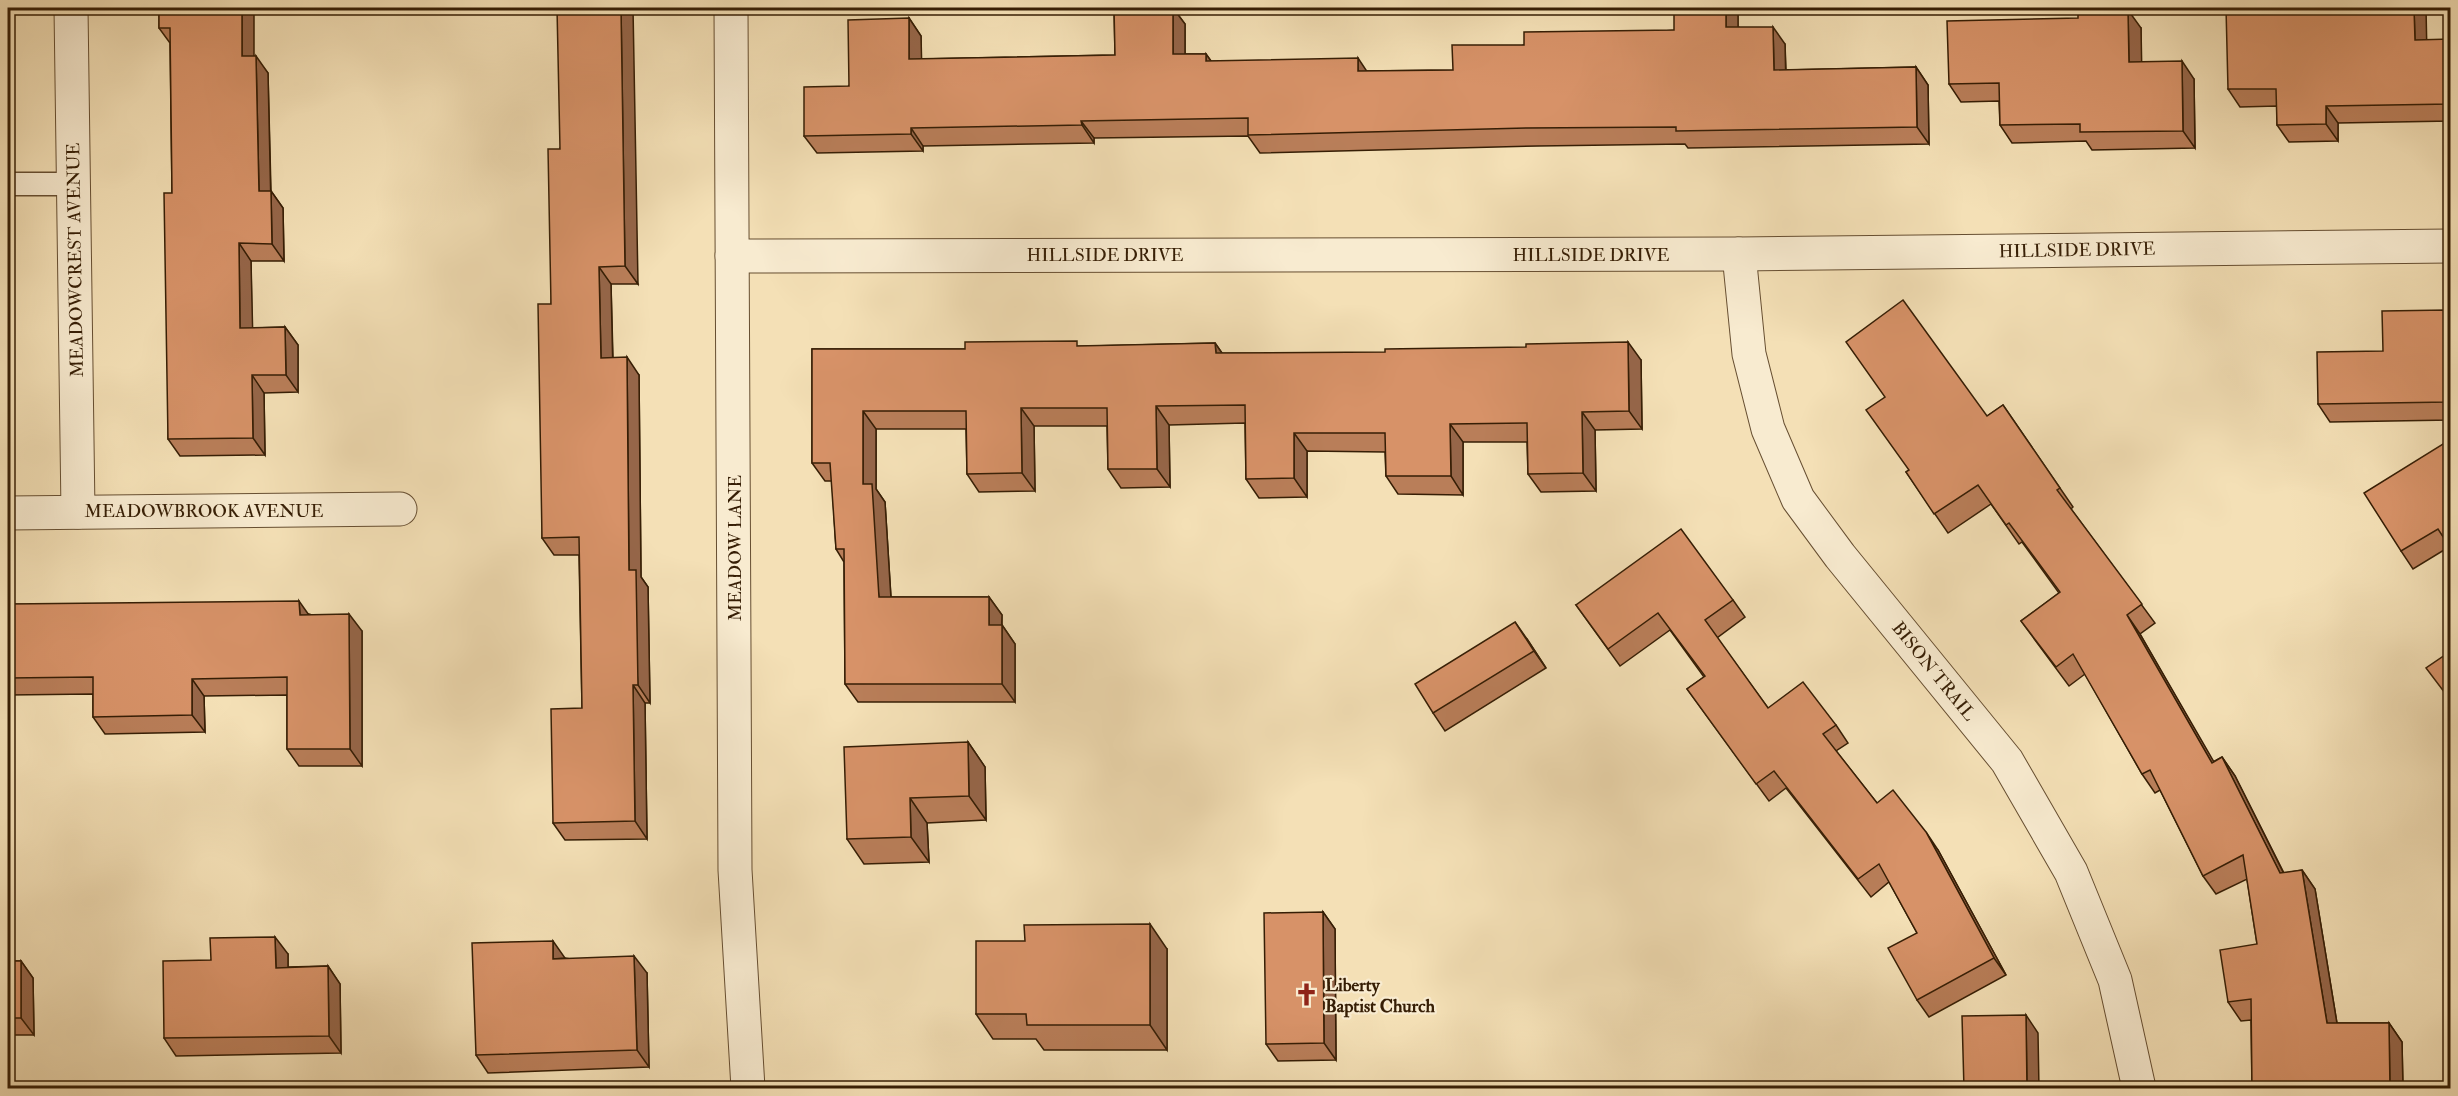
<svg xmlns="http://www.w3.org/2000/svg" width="2458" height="1096" viewBox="0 0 2458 1096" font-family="'IM FELL Double Pica',serif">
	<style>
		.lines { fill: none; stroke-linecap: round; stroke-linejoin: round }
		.service-casing { stroke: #664e31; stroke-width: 25 }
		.minor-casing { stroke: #664e31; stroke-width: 35 }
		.service { stroke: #f8ebd0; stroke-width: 22 }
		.minor { stroke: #f8ebd0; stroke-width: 33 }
		.wall { fill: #b97e59; stroke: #361e05; stroke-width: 1.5 }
		.shaded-wall { fill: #966649; stroke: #361e05; stroke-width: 1.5 }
		.building { fill: #d79268; stroke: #361e05; stroke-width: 1.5 }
		.labels { text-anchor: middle; stroke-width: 4.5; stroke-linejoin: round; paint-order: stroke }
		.street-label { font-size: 18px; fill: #361e05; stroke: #f8ebd0 }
		.poi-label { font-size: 18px; font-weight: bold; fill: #361e05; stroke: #f8ebd0; text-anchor: start }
	</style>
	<rect width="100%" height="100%" fill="#f4e0b6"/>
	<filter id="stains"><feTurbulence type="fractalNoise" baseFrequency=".00333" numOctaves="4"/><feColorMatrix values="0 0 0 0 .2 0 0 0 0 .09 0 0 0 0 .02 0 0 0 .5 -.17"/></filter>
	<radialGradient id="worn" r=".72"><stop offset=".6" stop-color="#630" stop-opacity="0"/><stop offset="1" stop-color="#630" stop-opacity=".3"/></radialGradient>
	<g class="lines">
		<defs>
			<polyline id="service" points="8,184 74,184"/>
			<g id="minor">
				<polyline points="71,8 78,512"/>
				<polyline points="731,8 735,870 748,1088"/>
				<polyline points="1739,254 1749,354 1768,429 1798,499 1840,556 2007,761 2071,872 2115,980 2139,1088"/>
				<polyline points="732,256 1739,254 2450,246"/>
				<polyline points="8,513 400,509"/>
			</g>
		</defs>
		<use href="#service" class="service-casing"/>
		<use href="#minor" class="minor-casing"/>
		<use href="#service" class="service"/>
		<use href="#minor" class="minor"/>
	</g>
	<g class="wall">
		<polygon points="159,8 254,56 268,73 271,191 283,208 284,261 251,261 252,328 285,327 298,345 298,392 264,393 265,455 180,456 168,439 172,193 170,43 159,28"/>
		<polygon points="1114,8 1173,8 1185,24 1185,54 1206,54 1211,61 1367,71 1453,70 1524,45 1674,30 1738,14 1738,27 1785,44 1786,70 1916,67 1928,85 1929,144 1688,148 1685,144 1538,146 1260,153 1248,136 1094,138 1094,143 923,146 923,151 817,153 804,136 909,18 921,36 921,59 1115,55"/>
		<polygon points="2141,28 2141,62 2194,79 2195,148 2092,150 2086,141 2012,143 2000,125 1999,101 1961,102 1949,84"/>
		<polygon points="2451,39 2451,121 2338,123 2338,141 2289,142 2277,125 2277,106 2240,107 2228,89"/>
		<polygon points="560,149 638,284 611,284 613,358 639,375 641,577 648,587 650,703 645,703 647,839 565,840 553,823 582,708 579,555 554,555 542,538 551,304"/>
		<polygon points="2447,310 2451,315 2451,420 2330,422 2318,404 2383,351"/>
		<polygon points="8,314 12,321 13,389 8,389"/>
		<polygon points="1215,343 1222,353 1641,360 1642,429 1595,430 1596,491 1541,492 1528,474 1527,442 1463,442 1463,495 1398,494 1386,476 1385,452 1307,451 1307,497 1259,498 1246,479 1245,423 1169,425 1170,487 1121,488 1108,469 1107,426 1034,426 1035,491 979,492 967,474 966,429 876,429 876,489 885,502 891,597 989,597 1002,615 1002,625 1015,644 1015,702 858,702 845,684 844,562 836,549 832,481 825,481 812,463 812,349 965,349"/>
		<polygon points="2003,405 2073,507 2071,509 2155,623 2140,634 2213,762 2222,757 2235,776 2284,873 2302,870 2315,889 2337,1023 2389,1023 2402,1042 2403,1089 2252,1089 2251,1020 2241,1021 2228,1002 2257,944 2247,879 2216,894 2203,876 2160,790 2155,793 2142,774 2085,674 2069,686 2021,621 2059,593 2022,542 2019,544 1991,504 1948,533 1906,472"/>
		<polygon points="2451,439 2449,547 2413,569 2401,551"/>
		<polygon points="1733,600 1745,617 1717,638 1768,708 1836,725 1848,743 1836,751 1877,803 1938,850 2006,975 1929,1017 1917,1000 1917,933 1889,882 1871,897 1786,788 1769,801 1687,689 1704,677 1670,630 1620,666 1576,605"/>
		<polygon points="8,604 309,614 362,631 362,766 299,766 287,749 287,695 204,696 205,732 105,734 93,717 93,694 8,695"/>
		<polygon points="1527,639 1546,668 1445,731 1433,713"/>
		<polygon points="968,742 985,767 986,820 927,823 929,862 864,864 847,839"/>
		<polygon points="1323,912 1335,929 1336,1060 1278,1061 1266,1044"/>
		<polygon points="1167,949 1167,1050 1044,1050 1036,1039 993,1039 976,1014"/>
		<polygon points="288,954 288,967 328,966 340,984 341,1053 176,1056 164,1038 211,960"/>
		<polygon points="565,958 647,973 649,1067 488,1073 476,1055"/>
		<polygon points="8,961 21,961 33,978 34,1035 8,1035"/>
	</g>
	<g class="shaded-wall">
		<polygon points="242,8 254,8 254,73 242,56"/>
		<polygon points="621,8 633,8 638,284 625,266"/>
		<polygon points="1173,8 1185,24 1185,72 1173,54"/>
		<polygon points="1726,8 1733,8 1738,14 1738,45 1726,27"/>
		<polygon points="2414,8 2426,8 2427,57 2415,40"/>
		<polygon points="2128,10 2141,28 2142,80 2129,62"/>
		<polygon points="909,18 921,36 922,76 909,59"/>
		<polygon points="1773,27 1785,44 1786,87 1774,70"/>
		<polygon points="1206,54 1218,71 1206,61"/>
		<polygon points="256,56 268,73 271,208 259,191"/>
		<polygon points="1358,58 1370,76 1358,71"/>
		<polygon points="2182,61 2194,79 2195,148 2183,131"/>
		<polygon points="1916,67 1928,85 1929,144 1917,127"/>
		<polygon points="2326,106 2338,123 2338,141 2326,124"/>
		<polygon points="1081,121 1094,138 1094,143 1082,125"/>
		<polygon points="911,128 923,146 923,151 911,134"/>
		<polygon points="271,191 283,208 284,261 272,244"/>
		<polygon points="239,243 251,261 253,345 240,328"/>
		<polygon points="599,267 611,284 613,375 601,358"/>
		<polygon points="2447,310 2451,315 2451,405 2449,402"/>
		<polygon points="8,314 12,321 13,389 8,381"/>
		<polygon points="285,327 298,345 298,392 286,375"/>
		<polygon points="1628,342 1641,360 1642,429 1629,411"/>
		<polygon points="1215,343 1228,362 1216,353"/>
		<polygon points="627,357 639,375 641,577 648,587 650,703 638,685 629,570"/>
		<polygon points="252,375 264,393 265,455 253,438"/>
		<polygon points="1156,406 1169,425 1170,487 1157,469"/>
		<polygon points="1021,408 1034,426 1035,491 1022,473"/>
		<polygon points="863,411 876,429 876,489 885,502 892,615 879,597 863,484"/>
		<polygon points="1582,412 1595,430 1596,491 1583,473"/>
		<polygon points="1450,424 1463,442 1463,495 1451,476"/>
		<polygon points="1294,433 1307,451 1307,497 1294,478"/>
		<polygon points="989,597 1002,615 1001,643 989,625"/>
		<polygon points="299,601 311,618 300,615"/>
		<polygon points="349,614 362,631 362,766 350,749"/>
		<polygon points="2127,615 2140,634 2225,781 2212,763"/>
		<polygon points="1515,622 1527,639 1546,668 1534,651"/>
		<polygon points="1002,625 1015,644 1015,702 1002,684"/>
		<polygon points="192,679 204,696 205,732 192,715"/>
		<polygon points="633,685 645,703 647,839 635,821"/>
		<polygon points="968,742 985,767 986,820 969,796"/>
		<polygon points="2222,757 2235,776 2293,892 2280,873"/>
		<polygon points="910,798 927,823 929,862 911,837"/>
		<polygon points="1926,832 1938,850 2006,975 1994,958"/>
		<polygon points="2302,870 2315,889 2340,1042 2327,1023"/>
		<polygon points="1323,912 1335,929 1336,1060 1324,1043"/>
		<polygon points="1150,924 1167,949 1167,1050 1150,1025"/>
		<polygon points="275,937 288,954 288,985 276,968"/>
		<polygon points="553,941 565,958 553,959"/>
		<polygon points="634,956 647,973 649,1067 637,1050"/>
		<polygon points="21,961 33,978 34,1035 21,1018"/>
		<polygon points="328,966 340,984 341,1053 329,1036"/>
		<polygon points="2026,1015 2038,1033 2039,1089 2027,1089"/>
		<polygon points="2389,1023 2402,1042 2403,1089 2390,1089"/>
	</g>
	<g class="building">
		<polygon points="159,8 242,8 242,56 256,56 259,191 271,191 272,244 239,243 240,328 285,327 286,375 252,375 253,438 168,439 164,193 172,193 170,28 159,28"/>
		<polygon points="557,8 621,8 625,266 599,267 601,358 627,357 629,570 636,570 638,685 633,685 635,821 553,823 551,709 582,708 579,537 542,538 538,304 551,304 548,149 560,149"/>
		<polygon points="1114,8 1173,8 1173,54 1206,54 1206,61 1358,58 1358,71 1453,70 1452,45 1524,45 1524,32 1674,30 1674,8 1726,8 1726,27 1773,27 1774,70 1916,67 1917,127 1676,131 1676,127 1526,128 1248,135 1248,118 1081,121 1082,125 911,128 911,134 804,136 804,87 849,86 848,20 909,18 909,59 1115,55"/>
		<polygon points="2226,8 2414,8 2415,40 2451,39 2451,104 2326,106 2326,124 2277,125 2276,89 2228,89"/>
		<polygon points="2128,10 2129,62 2182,61 2183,131 2080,132 2080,124 2000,125 1999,83 1949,84 1947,21 2078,18 2078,11"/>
		<polygon points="1903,300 1987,416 2003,405 2060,488 2057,490 2142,604 2127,615 2212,763 2222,757 2280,873 2302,870 2327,1023 2389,1023 2390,1089 2252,1089 2251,999 2228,1002 2220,950 2257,944 2243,855 2203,876 2150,770 2142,774 2073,654 2056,667 2021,621 2060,592 2009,523 2006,525 1978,485 1934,514 1906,472 1909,470 1866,410 1885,397 1846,342"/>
		<polygon points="2447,310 2449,402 2318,404 2317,352 2383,351 2382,311"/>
		<polygon points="1077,341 1077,346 1215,343 1216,353 1385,352 1385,349 1526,347 1526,344 1628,342 1629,411 1582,412 1583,473 1528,474 1527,423 1450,424 1451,476 1386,476 1385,433 1294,433 1294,478 1246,479 1245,405 1156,406 1157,469 1108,469 1107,408 1021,408 1022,473 967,474 966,411 863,411 863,484 872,484 879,597 989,597 989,625 1002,625 1002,684 845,684 844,549 836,549 830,463 812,463 812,349 965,349 965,342"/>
		<polygon points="2451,439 2451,549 2438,529 2401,551 2364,493"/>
		<polygon points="1681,529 1733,600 1705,620 1768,708 1803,682 1836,725 1823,734 1877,803 1893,790 1926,832 1994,958 1917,1000 1888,948 1917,933 1879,864 1858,879 1774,771 1756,784 1687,689 1705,676 1658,613 1608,649 1576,605"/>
		<polygon points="299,601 300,615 349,614 350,749 287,749 287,677 192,679 192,715 93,717 93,677 8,678 8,604"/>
		<polygon points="1515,622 1534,651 1433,713 1415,684"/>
		<polygon points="2451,651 2451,701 2426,668"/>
		<polygon points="968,742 969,796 910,798 911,837 847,839 844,747"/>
		<polygon points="1323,912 1324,1043 1266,1044 1264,913"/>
		<polygon points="1150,924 1150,1025 1027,1025 1026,1014 976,1014 976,941 1025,941 1024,925"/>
		<polygon points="275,937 276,968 328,966 329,1036 164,1038 163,961 211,960 210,938"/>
		<polygon points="553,941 553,959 634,956 637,1050 476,1055 472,943"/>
		<rect x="8" y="961" width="13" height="57"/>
		<polygon points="2026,1015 2027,1089 1964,1089 1962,1016"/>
	</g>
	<defs>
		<symbol id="church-bare" viewBox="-9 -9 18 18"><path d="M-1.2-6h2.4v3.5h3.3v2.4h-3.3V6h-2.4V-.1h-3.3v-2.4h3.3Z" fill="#8f2418" stroke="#f8ebd0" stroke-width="2.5" paint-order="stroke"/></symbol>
	</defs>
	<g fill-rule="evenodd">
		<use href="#church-bare" x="1290" y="978" width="33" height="33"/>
	</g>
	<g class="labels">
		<g class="street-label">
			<text transform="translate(2077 250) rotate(-1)" y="6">HILLSIDE DRIVE</text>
			<text x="1105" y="261">HILLSIDE DRIVE</text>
			<text x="1591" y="261">HILLSIDE DRIVE</text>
			<text transform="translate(75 260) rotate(-91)" y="6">MEADOWCREST AVENUE</text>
			<text x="204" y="517">MEADOWBROOK AVENUE</text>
			<text transform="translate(735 548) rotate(-90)" y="6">MEADOW LANE</text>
			<text transform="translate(1934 671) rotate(51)" y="6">BISON TRAIL</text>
		</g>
		<g class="poi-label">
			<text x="1325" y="991">Liberty<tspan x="1325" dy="21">Baptist Church</tspan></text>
		</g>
	</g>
	<rect width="2458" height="1096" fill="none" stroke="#f4e0b6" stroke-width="30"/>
	<rect x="9" y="9" width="2440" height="1078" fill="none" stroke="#361e05" stroke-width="3"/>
	<rect x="15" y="15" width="2428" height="1066" fill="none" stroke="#361e05" stroke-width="1.5"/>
	<rect width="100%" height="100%" filter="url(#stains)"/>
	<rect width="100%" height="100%" fill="url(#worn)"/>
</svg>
